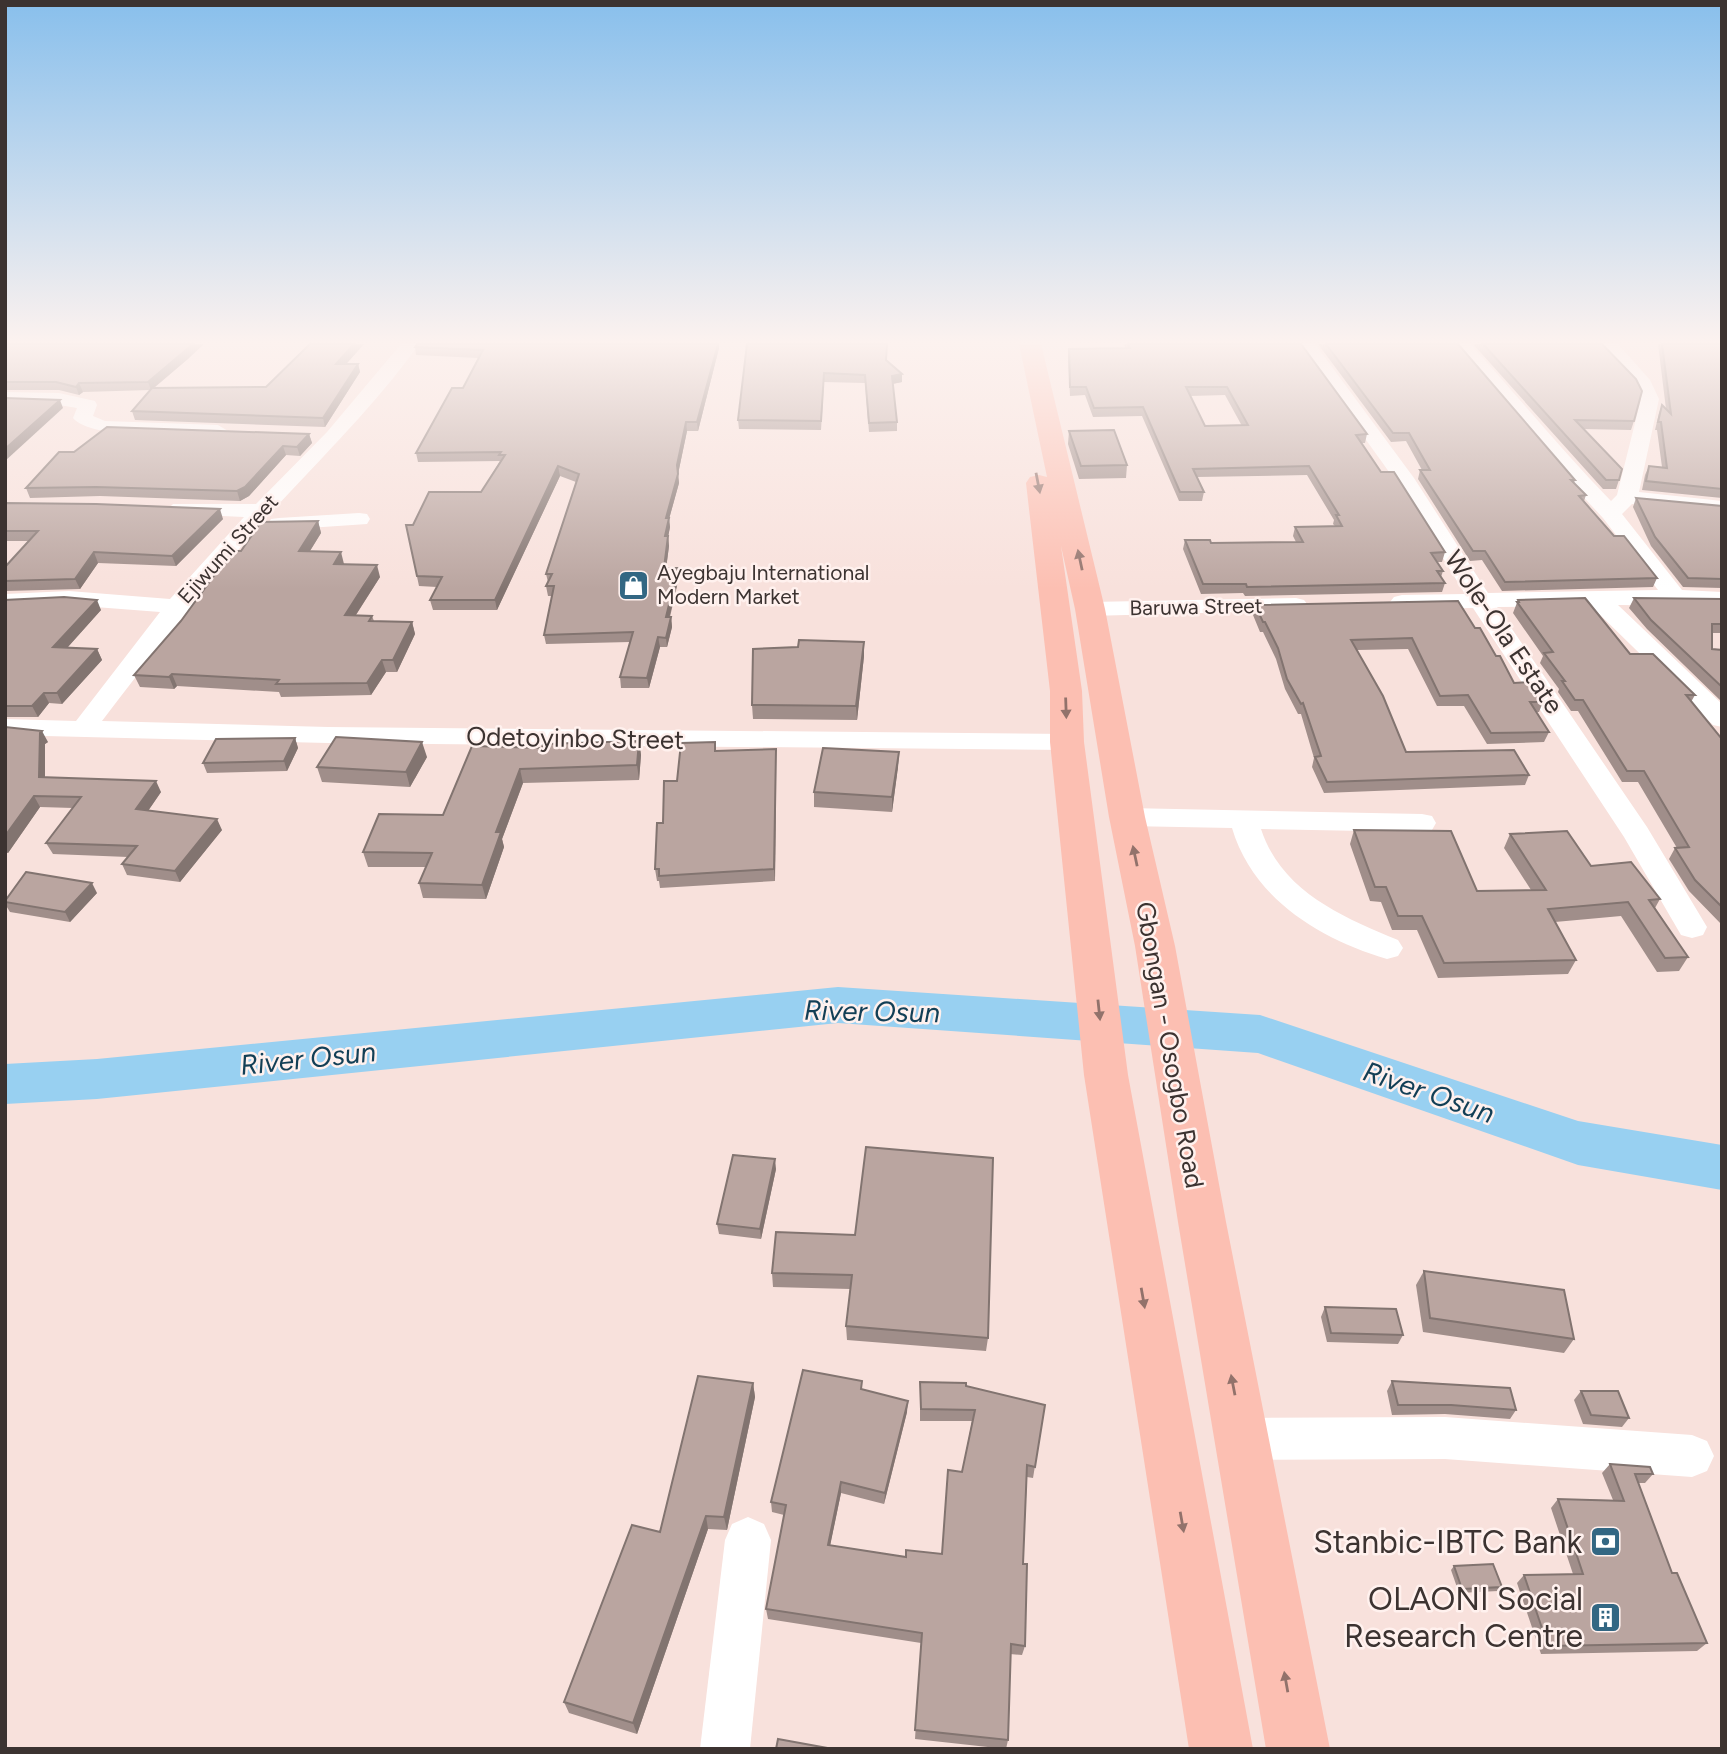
<svg xmlns="http://www.w3.org/2000/svg" width="1727" height="1754" viewBox="0 0 1727 1754" font-family="Figtree,sans-serif">
	<style>
		.lines { fill: none; stroke-linecap: round; stroke-linejoin: round }
		.river { fill: #98d0f1; fill-rule: evenodd }
		.minor { fill: #fff; fill-rule: evenodd }
		.primary { fill: #fcbfb2; fill-rule: evenodd }
		.wall { fill: #a08e8a; fill-rule: evenodd }
		.shaded-wall { fill: #827470 }
		.building { fill: #baa5a0; stroke: #827470; stroke-width: 2; fill-rule: evenodd }
		.oneway { fill: #92726b }
		.labels { text-anchor: middle; stroke-width: 5; stroke-linejoin: round; paint-order: stroke }
		.far-street-label { font-size: 21px; fill: #3c3331; stroke: #fff1ee }
		.far-poi-label { font-size: 21px; fill: #3c3331; stroke: #fff1ee; text-anchor: start }
		.street-label { font-size: 26px; fill: #3c3331; stroke: #fff1ee }
		.water-label { font-size: 28px; font-style: italic; fill: #123f56; stroke: #fff1ee }
		.near-poi-label { font-size: 32px; fill: #3c3331; stroke: #fff1ee; text-anchor: end }
	</style>
	<rect width="100%" height="100%" fill="#f8e1dc"/>
	<g class="lines">
		<polygon class="river" points="838,987 1260,1015 1578,1121 1722,1145 1722,1190 1578,1165 1258,1053 838,1023 97,1099 5,1104 5,1064 97,1059"/>
		<g class="minor">
			<path d="M401,344H419C370,413 308,470 253,533C199,594 151,657 102,721L328,727L1067,734L1076,736L1080,742L1076,748L1067,750L328,743L5,735V719L76,721L160,612L69,605L5,608V594L69,591L170,599L244,517L180,514L173,512L169,508L173,504H256L327,432Z"/>
			<path d="M1297,344H1315L1414,478L1488,593L1658,590L1603,518L1547,458L1518,420L1452,344H1470C1518,396 1562,451 1611,501L1617,495L1641,399L1635,385L1600,344H1618L1650,380L1659,399L1639,492L1722,501V513L1632,504L1622,514L1682,590L1722,592V606L1618,605L1722,704V727L1713,725L1591,606L1497,607L1647,827L1707,927L1703,935L1692,938L1681,935L1624,837L1473,608L1402,609L1394,607L1390,602L1394,597L1402,595L1465,594L1397,483Z"/>
			<path d="M5,392L59,393L95,401L97,405L93,416L105,421L218,425L228,431L218,437C188,436 91,440 73,418L77,408L59,405L5,404Z"/>
			<polygon points="359,513 367,514 370,519 367,524 279,530 271,529 268,524 271,519 279,518"/>
			<polygon points="1296,598 1304,600 1308,605 1304,610 1090,616 1082,614 1078,609 1082,604 1090,602"/>
			<path d="M1127,808L1422,814L1432,816L1436,823L1432,830L1422,832L1261,829C1281,891 1342,917 1398,940L1403,948L1398,956L1387,959C1320,939 1253,899 1232,828L1127,826L1117,824L1113,817L1117,810Z"/>
			<polygon points="1445,1417 1692,1435 1707,1441 1714,1456 1707,1471 1692,1477 1445,1459 1243,1460 1228,1454 1222,1439 1228,1424 1243,1418"/>
			<polygon points="748,1517 764,1524 771,1540 750,1749 700,1749 725,1540 732,1524"/>
		</g>
		<polygon class="primary" points="1019,344 1041,344 1105,609 1145,817 1175,946 1226,1222 1330,1749 1266,1749 1178,1222 1135,946 1109,817 1075,609 1061,546 1082,691 1084,742 1128,1075 1253,1749 1189,1749 1084,1075 1050,742 1050,691 1026,483 1030,477 1039,475 1047,477"/>
	</g>
	<g class="wall">
		<polygon points="5,344 189,358 154,388 266,387 310,344 364,344 346,364 358,364 360,372 325,427 135,420 132,411 150,390 83,392 79,395 59,390 5,390"/>
		<polygon points="747,344 887,360 902,382 893,384 897,422 897,431 869,432 865,383 824,382 821,430 739,429 738,420"/>
		<path d="M1123,344H1301L1367,434L1365,443H1361L1381,472L1445,552L1442,562H1437L1443,571L1441,577L1445,583L1442,592L1245,596L1243,593L1201,594L1183,549L1185,540L1211,543L1296,542L1293,536L1295,527L1335,526L1333,524L1334,520L1307,475L1197,477L1204,492L1202,501H1179L1142,416L1093,417L1085,395L1070,396L1068,357L1069,349L1126,348ZM1225,395L1242,426H1205L1190,396Z"/>
		<polygon points="1318,344 1458,344 1575,480 1574,483 1586,495 1584,501 1614,536 1657,578 1653,587 1502,591 1482,560 1470,561 1418,479 1420,470 1422,470 1406,441 1391,442"/>
		<polygon points="1473,344 1602,344 1634,421 1631,430 1583,429 1619,480 1616,489 1603,489"/>
		<polygon points="1658,344 1722,344 1722,498 1642,490 1645,475 1649,466 1662,467 1657,430 1655,430 1659,413 1662,405 1666,409"/>
		<polygon points="415,347 719,348 698,431 687,431 678,474 679,483 669,519 670,527 668,537 669,546 666,568 678,568 679,577 670,617 671,617 672,627 667,647 660,647 649,688 621,688 620,677 630,642 546,644 544,635 552,596 548,596 546,586 548,582 546,574 576,482 560,476 497,610 433,610 430,600 437,587 419,586 406,525 413,525 481,492 500,461 418,462 416,453 463,388 478,358 416,355"/>
		<polygon points="1069,431 1127,465 1126,478 1079,479 1068,444"/>
		<polygon points="309,434 312,443 300,456 286,455 249,496 240,501 100,496 30,498 26,488 74,452"/>
		<polygon points="1636,498 1722,506 1722,588 1683,587 1651,546 1633,507"/>
		<polygon points="5,503 223,519 176,566 98,563 80,589 5,591 5,567 29,541 5,541"/>
		<polygon points="318,521 321,533 310,551 380,577 356,615 372,616 374,621 412,622 415,634 397,672 386,672 371,695 281,697 279,692 177,686 174,689 140,687 134,675 241,551"/>
		<polygon points="1634,598 1722,599 1722,633 1712,633 1712,649 1722,650 1722,702 1647,629 1629,608"/>
		<polygon points="5,600 101,610 67,648 97,649 102,660 62,704 49,703 38,717 5,717"/>
		<polygon points="1518,600 1630,654 1695,695 1691,702 1722,739 1722,925 1689,891 1669,859 1675,848 1677,848 1638,782 1622,782 1578,711 1571,711 1558,692 1559,689 1540,663 1543,656 1513,613"/>
		<polygon points="1255,605 1475,628 1496,656 1514,683 1543,702 1539,712 1536,712 1549,732 1544,742 1487,744 1464,706 1437,706 1408,649 1357,650 1406,752 1529,775 1525,785 1324,793 1312,767 1314,758 1301,714 1298,714 1285,689 1276,659 1263,632 1260,632 1253,615"/>
		<polygon points="864,656 857,720 753,719 752,705"/>
		<polygon points="5,727 48,742 45,744 45,777 161,792 148,811 222,830 180,882 127,875 122,864 128,857 53,854 46,843 73,808 40,807 8,853 5,853"/>
		<polygon points="295,738 298,748 287,771 207,773 203,763"/>
		<polygon points="639,741 641,755 639,780 523,783 502,839 504,847 486,899 423,898 419,883 426,867 368,867 363,852 443,815 542,748"/>
		<polygon points="715,742 716,751 776,760 775,881 660,888 659,881 657,881 655,869 663,823 677,781"/>
		<polygon points="899,752 898,767 892,812 814,807 814,792"/>
		<polygon points="427,757 410,787 322,782 317,767"/>
		<polygon points="1354,830 1477,891 1531,890 1504,848 1510,834 1591,866 1660,899 1655,908 1688,957 1679,971 1657,972 1621,916 1555,922 1576,960 1568,974 1438,978 1417,930 1392,930 1381,902 1370,901 1350,844"/>
		<polygon points="97,893 70,922 10,912 5,904 5,901"/>
		<polygon points="776,1169 761,1239 719,1234 717,1224"/>
		<polygon points="776,1232 988,1338 986,1351 847,1340 846,1326 850,1289 773,1287 772,1273"/>
		<polygon points="1424,1271 1574,1339 1564,1353 1423,1332 1416,1285"/>
		<polygon points="1325,1307 1403,1335 1398,1344 1327,1342 1321,1317"/>
		<polygon points="862,1381 862,1389 907,1412 884,1504 841,1493 830,1545 906,1557 942,1554 962,1472 972,1421 920,1421 920,1382 966,1386 1045,1405 1033,1478 1027,1477 1023,1564 1025,1646 1022,1655 1010,1654 1008,1740 1006,1749 915,1739 921,1643 768,1619 766,1609 784,1515 772,1512 771,1502"/>
		<polygon points="1392,1381 1516,1410 1510,1419 1445,1414 1392,1415 1387,1391"/>
		<polygon points="753,1383 755,1397 727,1530 708,1529 637,1734 569,1713 564,1702 660,1532"/>
		<polygon points="1581,1391 1629,1418 1622,1427 1583,1424 1574,1400"/>
		<polygon points="1610,1464 1653,1474 1645,1483 1638,1483 1672,1573 1707,1643 1697,1651 1541,1654 1517,1583 1524,1575 1573,1574 1551,1508 1558,1499 1613,1500 1602,1473"/>
		<polygon points="1454,1566 1502,1587 1498,1591 1459,1593 1451,1570"/>
	</g>
	<g class="shaded-wall">
		<polygon points="193,344 204,344 189,358 151,390 148,382"/>
		<polygon points="354,344 364,344 339,372 336,364"/>
		<polygon points="718,344 719,344 719,348 698,431 697,422"/>
		<polygon points="358,364 360,372 325,427 323,418"/>
		<polygon points="902,374 902,382 891,384 892,376"/>
		<polygon points="79,383 83,392 79,395 76,387"/>
		<polygon points="60,400 63,408 5,461 5,449"/>
		<polygon points="686,422 687,431 678,474 677,465"/>
		<polygon points="309,434 312,443 300,456 297,447"/>
		<polygon points="283,446 286,455 249,496 240,501 237,491"/>
		<polygon points="558,466 560,476 497,610 495,600"/>
		<polygon points="678,474 679,483 669,519 670,527 668,537 669,546 665,577 664,568 666,518"/>
		<polygon points="220,509 223,519 176,566 172,556"/>
		<polygon points="318,521 321,533 303,562 299,551"/>
		<polygon points="94,552 98,563 80,589 75,579"/>
		<polygon points="341,552 344,564 338,576 334,564"/>
		<polygon points="377,565 380,577 348,627 345,615"/>
		<polygon points="678,568 679,577 667,627 666,617"/>
		<polygon points="97,600 101,610 58,658 53,647"/>
		<polygon points="671,617 672,627 667,647 666,638"/>
		<polygon points="412,622 415,634 397,672 393,660"/>
		<polygon points="658,637 660,647 649,688 647,678"/>
		<polygon points="864,642 864,656 857,720 856,706"/>
		<polygon points="97,649 102,660 62,704 57,693"/>
		<polygon points="382,660 386,672 371,695 367,683"/>
		<polygon points="172,674 177,686 174,689 169,677"/>
		<polygon points="44,693 49,703 38,717 32,706"/>
		<polygon points="42,731 48,742 45,744 45,788 39,777 40,733"/>
		<polygon points="295,738 298,748 287,771 284,761"/>
		<polygon points="639,741 641,755 639,780 637,765"/>
		<polygon points="422,742 427,757 410,787 406,772"/>
		<polygon points="776,749 776,760 775,881 774,869"/>
		<polygon points="899,752 898,767 892,812 892,797"/>
		<polygon points="520,769 523,783 502,839 504,847 486,899 482,885 496,832"/>
		<polygon points="156,781 161,792 141,821 136,809"/>
		<polygon points="34,796 40,807 8,853 5,848 5,836"/>
		<polygon points="217,819 222,830 180,882 175,871"/>
		<polygon points="92,883 97,893 70,922 65,912"/>
		<polygon points="775,1159 776,1169 761,1239 760,1229"/>
		<polygon points="753,1383 755,1397 727,1530 724,1517"/>
		<polygon points="908,1401 907,1412 884,1504 885,1493"/>
		<polygon points="841,1482 841,1493 828,1556 828,1545"/>
		<polygon points="706,1516 708,1529 637,1734 633,1723"/>
	</g>
	<g class="building">
		<polygon points="5,344 193,344 148,382 79,383 76,387 56,382 5,382"/>
		<polygon points="310,344 354,344 336,364 358,364 323,418 132,411 152,388 266,387"/>
		<polygon points="417,344 718,344 697,422 686,422 677,465 678,474 666,518 669,518 665,536 668,536 664,568 678,568 666,617 671,617 666,638 658,637 647,678 620,677 633,632 544,635 554,586 546,586 552,574 546,574 579,474 558,466 495,600 430,600 442,577 417,576 406,525 413,525 429,492 481,492 505,455 499,455 501,452 416,453 452,388 463,388 483,350 415,347"/>
		<polygon points="747,344 887,344 886,360 902,374 892,376 897,422 869,423 865,375 824,373 821,421 738,420"/>
		<path d="M1128,344H1301L1367,434L1356,435L1381,472H1394L1445,552L1431,553L1443,571H1437L1445,583L1247,587L1246,584H1203L1185,540H1210L1211,543L1303,542L1295,527L1342,526L1336,515H1339L1309,466L1193,469L1204,492H1180L1143,407L1094,408L1086,387H1070L1069,349L1130,348ZM1186,387H1227L1248,425L1205,426Z"/>
		<polygon points="1326,344 1458,344 1575,480 1571,480 1586,495 1579,496 1614,536 1624,536 1657,578 1505,582 1485,551 1473,551 1420,470 1430,470 1409,433 1393,433"/>
		<polygon points="1483,344 1602,344 1636,379 1642,391 1634,421 1575,420 1622,469 1619,480 1606,480"/>
		<polygon points="1662,344 1722,344 1722,489 1646,481 1649,466 1667,468 1661,422 1658,422 1662,405 1671,414"/>
		<polygon points="5,398 60,400 5,449"/>
		<polygon points="107,427 309,434 297,447 283,446 245,487 237,491 96,487 26,488 59,452 74,452"/>
		<polygon points="1114,430 1127,465 1081,466 1069,431"/>
		<polygon points="1636,498 1722,506 1722,579 1688,578 1655,537"/>
		<polygon points="5,503 96,504 220,509 172,556 94,552 75,579 5,581 5,567 38,531 5,531"/>
		<polygon points="318,521 299,551 341,552 334,564 377,565 345,615 372,616 369,621 412,622 393,660 382,660 367,683 276,684 279,680 172,674 169,677 134,675 181,621 232,551 241,551 261,522"/>
		<polygon points="64,597 97,600 53,647 97,649 57,693 44,693 32,706 5,706 5,600"/>
		<polygon points="1585,598 1630,654 1653,654 1695,695 1686,695 1722,739 1722,907 1695,880 1675,848 1689,847 1644,771 1627,771 1583,700 1575,700 1562,681 1565,681 1544,653 1553,652 1517,602 1519,602 1518,600"/>
		<polygon points="1634,598 1722,599 1722,624 1712,624 1712,649 1722,650 1722,687 1651,620"/>
		<polygon points="1458,601 1475,628 1480,628 1496,656 1500,656 1514,683 1531,682 1543,702 1530,702 1549,732 1491,733 1468,695 1440,696 1412,638 1351,640 1383,696 1406,752 1514,750 1529,775 1327,782 1315,757 1321,756 1303,703 1301,704 1287,679 1278,648 1265,622 1263,622 1255,605"/>
		<polygon points="799,640 864,642 856,706 752,705 753,649 798,647"/>
		<polygon points="5,727 42,731 40,733 39,777 156,781 136,809 217,819 175,871 122,864 137,846 46,843 81,797 34,796 5,836"/>
		<polygon points="336,737 422,742 406,772 317,767"/>
		<polygon points="295,738 284,761 203,763 216,739"/>
		<polygon points="639,741 637,765 520,769 496,832 501,832 482,885 419,883 432,853 363,852 379,814 443,815 472,746 542,748 543,744"/>
		<polygon points="715,742 715,751 776,749 774,869 659,876 659,869 655,869 657,823 663,823 664,781 677,781 681,743"/>
		<polygon points="823,748 899,752 892,797 814,792"/>
		<polygon points="1354,830 1451,831 1477,891 1546,890 1510,834 1567,831 1591,866 1631,862 1660,899 1649,900 1688,957 1665,958 1628,902 1548,909 1576,960 1444,963 1422,916 1398,916 1386,887 1375,887"/>
		<polygon points="26,872 92,883 65,912 5,902 5,901"/>
		<polygon points="866,1147 993,1158 988,1338 846,1326 852,1275 772,1273 776,1232 855,1235"/>
		<polygon points="733,1155 775,1159 760,1229 717,1224"/>
		<polygon points="1424,1271 1564,1290 1574,1339 1430,1318"/>
		<polygon points="1325,1307 1396,1309 1403,1335 1331,1333"/>
		<polygon points="803,1370 862,1381 861,1389 908,1401 885,1493 841,1482 828,1545 906,1557 906,1550 942,1554 948,1470 962,1472 975,1410 921,1409 920,1382 966,1383 966,1386 1045,1405 1035,1467 1027,1465 1023,1564 1027,1564 1025,1646 1011,1644 1008,1740 915,1730 922,1633 766,1609 786,1505 771,1502"/>
		<polygon points="698,1376 753,1383 724,1517 706,1516 633,1723 564,1702 632,1525 660,1532"/>
		<polygon points="1392,1381 1510,1388 1516,1410 1451,1405 1398,1405"/>
		<polygon points="1581,1391 1618,1391 1629,1418 1591,1415"/>
		<polygon points="1610,1464 1650,1467 1653,1474 1635,1474 1672,1573 1677,1573 1707,1643 1548,1646 1524,1575 1583,1574 1558,1499 1624,1501"/>
		<polygon points="1493,1564 1502,1587 1462,1589 1454,1566"/>
		<polygon points="778,1739 833,1749 776,1749"/>
	</g>
	<defs><path id="oneway-solid" d="M-6-.8H1V-3.2L6.5 0L1 3.2V.8H-6Z" transform="scale(1.75)"/></defs>
	<g class="oneway">
		<use href="#oneway-solid" transform="translate(1038 483) rotate(79)"/>
		<use href="#oneway-solid" transform="translate(1080 560) rotate(-102)"/>
		<use href="#oneway-solid" transform="translate(1066 708) rotate(88)"/>
		<use href="#oneway-solid" transform="translate(1135 856) rotate(-102)"/>
		<use href="#oneway-solid" transform="translate(1099 1010) rotate(84)"/>
		<use href="#oneway-solid" transform="translate(1143 1298) rotate(80)"/>
		<use href="#oneway-solid" transform="translate(1233 1385) rotate(-101)"/>
		<use href="#oneway-solid" transform="translate(1182 1522) rotate(80)"/>
		<use href="#oneway-solid" transform="translate(1286 1682) rotate(-100)"/>
	</g>
	<linearGradient id="sky" x2="0" y2="1"><stop stop-color="#88bfec"/><stop offset="0.58" stop-color="#fcf2ef"/><stop offset="1" stop-color="#fcf2ef" stop-opacity="0"/></linearGradient>
	<rect width="1727" height="589" fill="url(#sky)"/>
	<defs>
		<symbol id="shop-square" viewBox="-11 -11 22 22"><rect x="-9" y="-9" width="18" height="18" rx="4" fill="#336783" stroke="#fff1ee"/><path d="M-5-2.5h2.3a2.7 3.5 0 0 1 5.4 0H5L5.5 6h-11ZM-1.5-2.5h3a1.5 2.3 0 0 0-3 0Z" fill="#fff"/></symbol>
		<symbol id="bank-square" viewBox="-11 -11 22 22"><rect x="-9" y="-9" width="18" height="18" rx="4" fill="#336783" stroke="#fff1ee"/><path d="M-6-4H6V4H-6ZM0-2.3a2.3 2.3 0 1 0 0 4.6a2.3 2.3 0 1 0 0-4.6Z" fill="#fff"/></symbol>
		<symbol id="building-square" viewBox="-11 -11 22 22"><rect x="-9" y="-9" width="18" height="18" rx="4" fill="#336783" stroke="#fff1ee"/><path d="M-4-6H4V6H1V3H-1V6H-4ZM-2.5-4.3h1.7v1.8h-1.7ZM.8-4.3h1.7v1.8H.8ZM-2.5-1h1.7V.8h-1.7ZM.8-1h1.7V.8H.8Z" fill="#fff"/></symbol>
	</defs>
	<g fill-rule="evenodd">
		<use href="#shop-square" x="616" y="568" width="35" height="35"/>
		<use href="#bank-square" x="1588" y="1524" width="35" height="35"/>
		<use href="#building-square" x="1588" y="1600" width="35" height="35"/>
	</g>
	<g class="labels">
		<g class="far-street-label">
			<text transform="translate(228 549) rotate(-48)" y="7">Ejiwumi Street</text>
			<text transform="translate(1196 607) rotate(-1)" y="7">Baruwa Street</text>
		</g>
		<g class="far-poi-label">
			<text x="657" y="580">Ayegbaju International<tspan x="657" dy="24">Modern Market</tspan></text>
		</g>
		<g class="street-label">
			<text transform="translate(1504 632) rotate(56)" y="9">Wole-Ola Estate</text>
			<text transform="translate(575 738) rotate(1)" y="9">Odetoyinbo Street</text>
			<text transform="translate(1170 1045) rotate(80)" y="9">Gbongan - Osogbo Road</text>
		</g>
		<g class="water-label">
			<text transform="translate(872 1011) rotate(1)" y="10">River Osun</text>
			<text transform="translate(308 1058) rotate(-6)" y="10">River Osun</text>
			<text transform="translate(1429 1092) rotate(19)" y="10">River Osun</text>
		</g>
		<g class="near-poi-label">
			<text x="1582" y="1553">Stanbic-IBTC Bank</text>
			<text x="1583" y="1610">OLAONI Social<tspan x="1583" dy="37">Research Centre</tspan></text>
		</g>
	</g>
	<rect width="1727" height="1754" fill="none" stroke="#3c3331" stroke-width="14"/>
</svg>
